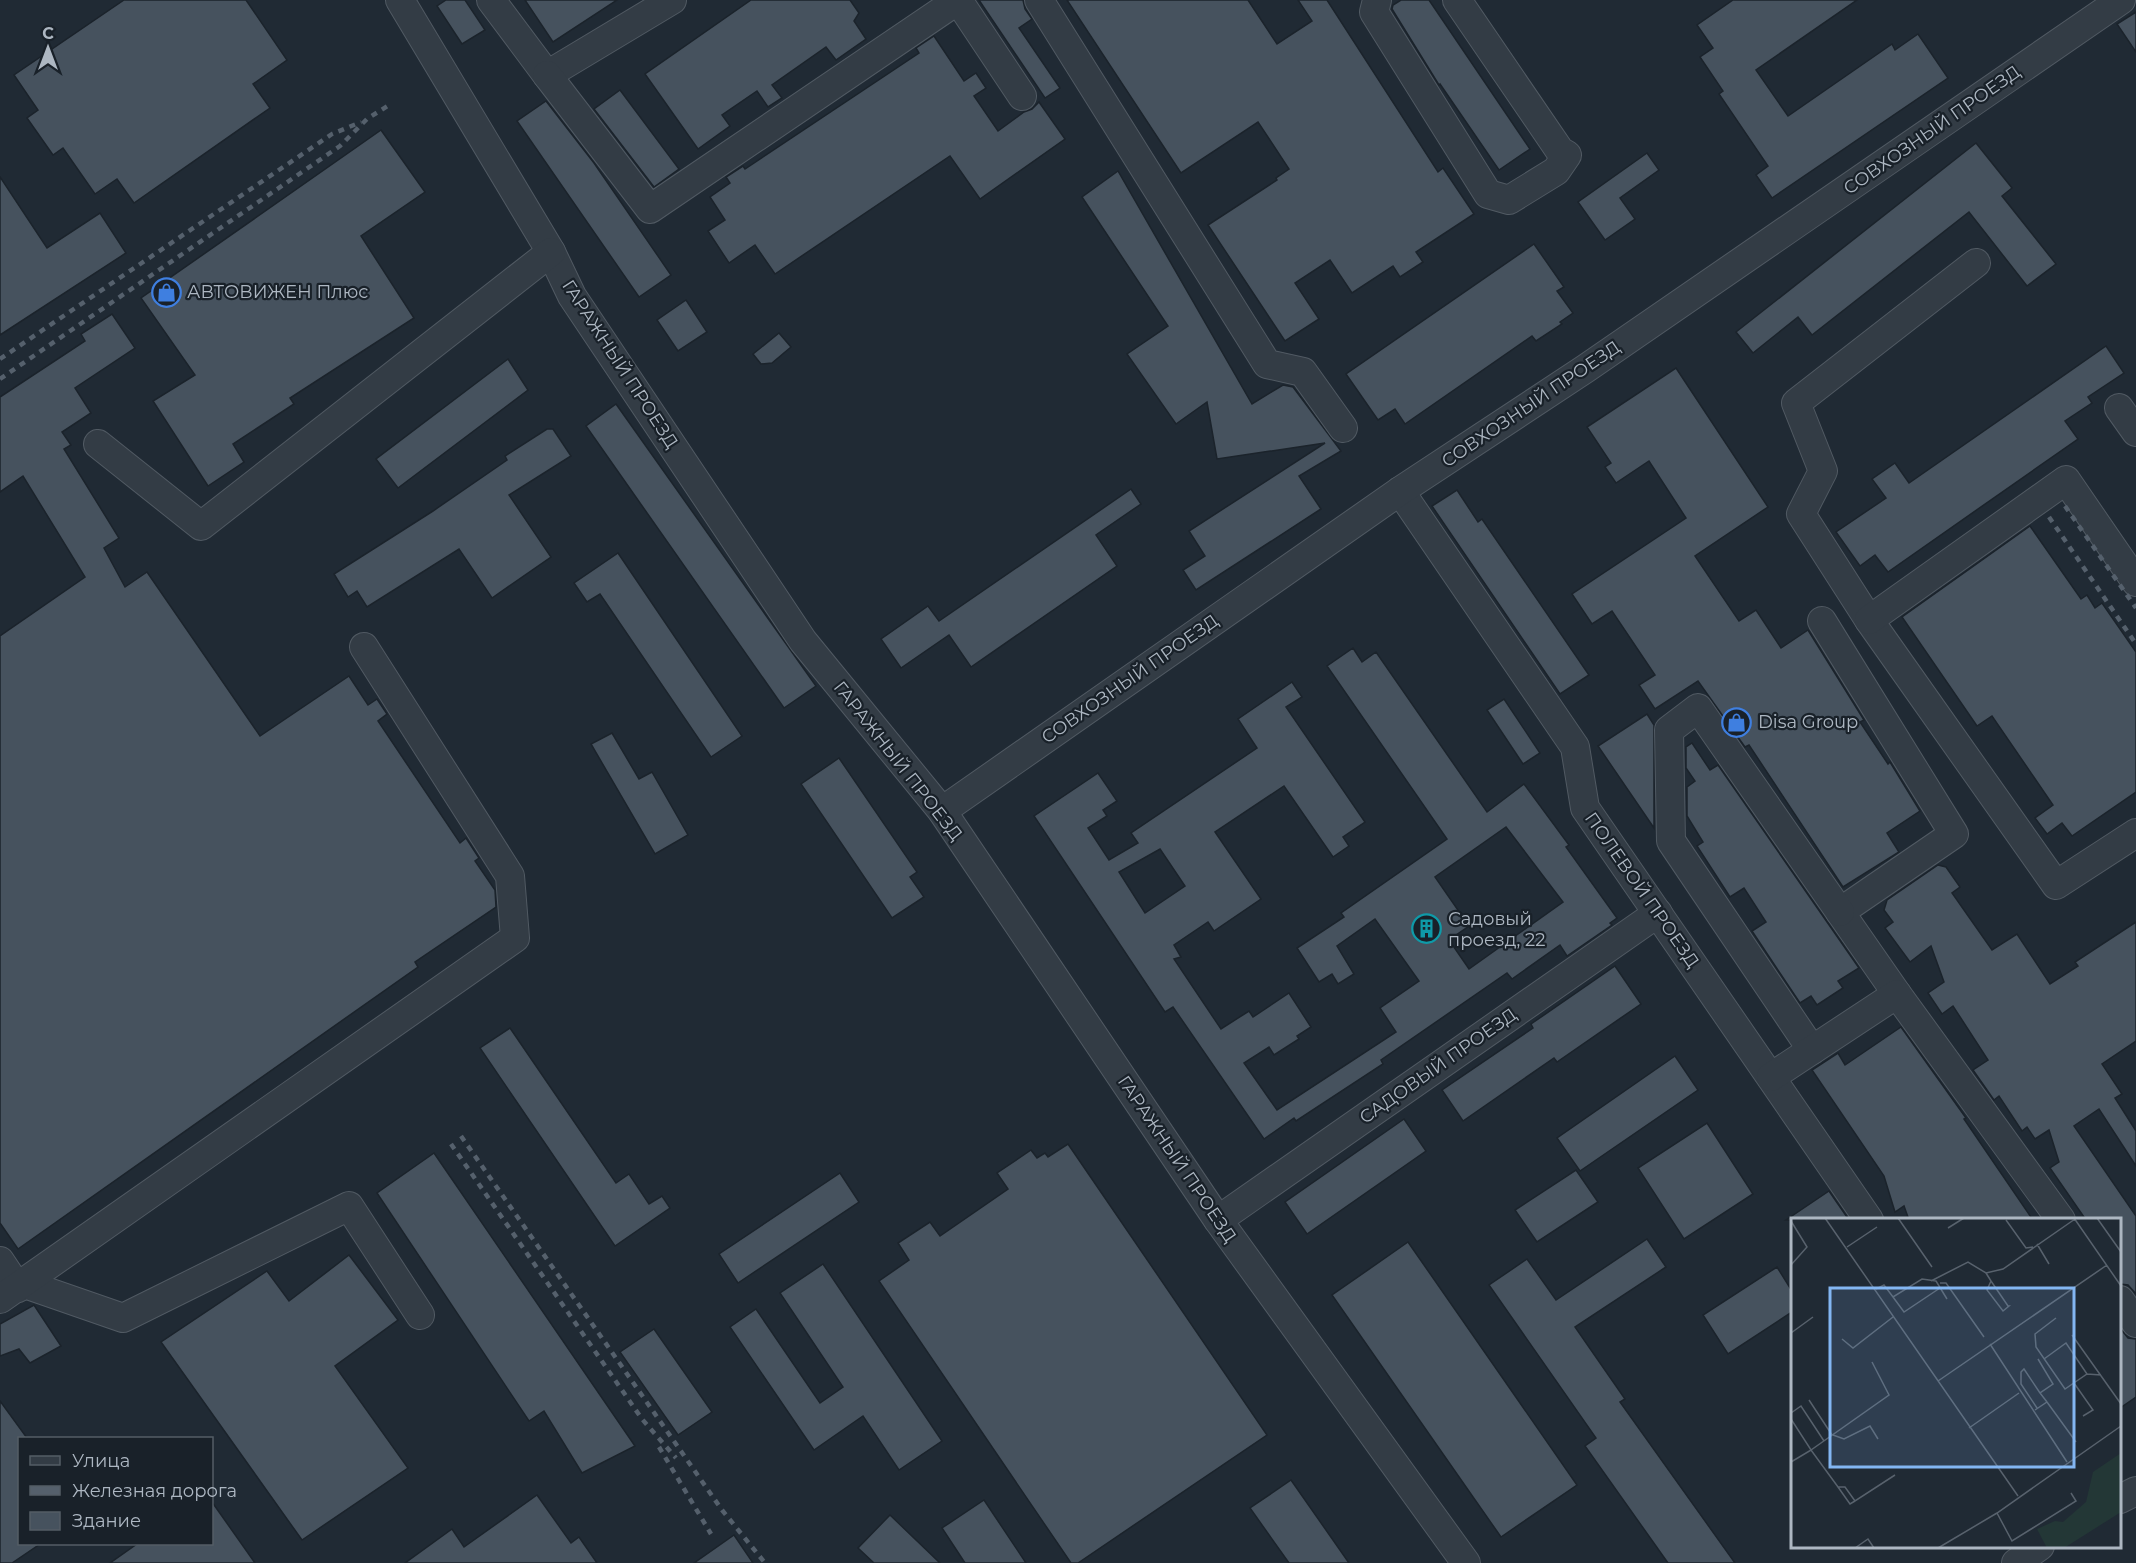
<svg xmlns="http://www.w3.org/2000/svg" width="2136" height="1563" viewBox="0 0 2136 1563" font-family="Montserrat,sans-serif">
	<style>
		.building { fill: #46525e; stroke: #1b232b; stroke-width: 1.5; fill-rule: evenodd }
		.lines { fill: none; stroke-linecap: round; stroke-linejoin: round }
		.minor-casing { stroke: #515a63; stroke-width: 30 }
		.minor { stroke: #333c45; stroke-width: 28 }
		.rail { stroke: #55606c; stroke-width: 4.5; stroke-dasharray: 6 6; stroke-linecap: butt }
		.labels { text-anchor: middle; stroke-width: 4.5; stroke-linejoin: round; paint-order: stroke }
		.street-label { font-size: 18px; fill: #adb7c2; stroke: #192129 }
		.poi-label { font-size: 18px; fill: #adb7c2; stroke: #192129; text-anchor: start }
		.inset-road { fill: none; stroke: #58626d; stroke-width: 1.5 }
		.view { fill: #83b6f2; fill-opacity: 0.15; stroke: #83b6f2; stroke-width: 3 }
		.inset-edge { fill: none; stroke: #adb7c2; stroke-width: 3 }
	</style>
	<rect width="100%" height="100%" fill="#202a34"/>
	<g class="building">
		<polygon points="124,0 246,0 287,60 253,84 270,108 134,203 117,179 95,194 63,148 53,155 27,118 38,110 14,75"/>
		<polygon points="446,0 465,0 485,30 462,44 437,6"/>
		<polygon points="525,0 617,0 553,42"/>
		<polygon points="751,0 850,0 859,13 854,21 866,39 836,60 826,47 772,85 782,98 768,107 757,91 722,115 730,126 698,149 645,74"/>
		<polygon points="979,0 1023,0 1025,9 1032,19 1019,28 1060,88 1045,98"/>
		<polygon points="1067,0 1248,0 1277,44 1312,21 1298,0 1327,0 1438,172 1443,168 1474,214 1416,252 1423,262 1400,277 1393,266 1352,293 1330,260 1295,283 1319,319 1285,341 1208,225 1277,180 1276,178 1289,169 1258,122 1181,173"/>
		<polygon points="1401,0 1429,0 1530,149 1499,170 1440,84 1439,85 1392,9 1393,5"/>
		<polygon points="1733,0 1857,0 1756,70 1788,116 1892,44 1895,50 1918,34 1948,78 1772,198 1756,175 1768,166 1719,94 1723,91 1700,57 1713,48 1697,25"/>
		<polygon points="2136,12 2136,52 2117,24"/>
		<polygon points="934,36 964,81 976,73 986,88 974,96 998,131 1024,112 1032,109 1039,102 1065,139 980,199 950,156 775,274 755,245 729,263 708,231 725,220 710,197 730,183 726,177 743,166 745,169 919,53 916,48"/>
		<polygon points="620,90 679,169 654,187 594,109"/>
		<polygon points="546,101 594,163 671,275 639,297 517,121"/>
		<polygon points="381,130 425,192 361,236 414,318 290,398 294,404 233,444 244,462 208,486 153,401 195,375 141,298"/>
		<polygon points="1976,143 2012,188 2002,196 2056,264 2027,286 1969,212 1812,335 1798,317 1753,353 1736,332"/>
		<polygon points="1647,153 1659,170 1620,198 1635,219 1605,240 1578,202"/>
		<polygon points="1118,171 1252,404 1283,385 1293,387 1341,451 1299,476 1321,509 1196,590 1183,570 1205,556 1189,531 1325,443 1217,459 1207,402 1176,424 1127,354 1168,326 1082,197"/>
		<polygon points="0,177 47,248 100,213 126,253 0,335"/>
		<polygon points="1534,244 1564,287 1557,291 1573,313 1560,322 1562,324 1536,341 1532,336 1405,424 1395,409 1378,420 1346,374"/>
		<polygon points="686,300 707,332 678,351 657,320"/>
		<polygon points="112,314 135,348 75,388 91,413 62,432 71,445 64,449 119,538 104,548 125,587 147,572 260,736 349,676 368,705 377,699 387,714 378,721 460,843 466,838 479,858 475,861 495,890 496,907 415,962 418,967 18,1249 0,1223 0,636 85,577 23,476 0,492 0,397 85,341 81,334"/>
		<polygon points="779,333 791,347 772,363 761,364 753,354"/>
		<polygon points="2106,346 2124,373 2088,397 2092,403 2065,421 2078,439 1888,572 1875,555 1860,566 1836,532 1886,498 1872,479 1895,463 1909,483"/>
		<polygon points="508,359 528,390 398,488 376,459"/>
		<polygon points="1676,368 1768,507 1695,556 1739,621 1756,610 1781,648 1808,630 1864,720 1860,722 1888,764 1890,762 1920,811 1887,833 1899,852 1843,887 1749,745 1745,747 1698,681 1655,709 1639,685 1655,675 1612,611 1592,624 1572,594 1686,518 1649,461 1616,483 1605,467 1611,463 1587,427"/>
		<polygon points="616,404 816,686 784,708 586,426"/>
		<polygon points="547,429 553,429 571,456 509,495 551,557 492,598 459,549 367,607 357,591 348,597 334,574 433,511 507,460 505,456"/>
		<polygon points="1131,489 1141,504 1096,535 1117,566 971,667 949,635 901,668 881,639 928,606 939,621"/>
		<polygon points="1457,490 1478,522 1482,519 1589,675 1560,694 1432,506"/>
		<polygon points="2030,526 2081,599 2087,595 2095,608 2102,603 2136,652 2136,792 2072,836 2062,823 2047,834 2035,818 2053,805 1992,716 1977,726 1902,617"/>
		<polygon points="618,553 742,736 711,757 600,594 587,602 574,583"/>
		<path d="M1353,648L1362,662L1376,652L1487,812L1524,784L1569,845L1566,847L1617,918L1610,923L1612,925L1567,956L1560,945L1512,979L1507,973L1381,1060L1383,1064L1296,1121L1294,1118L1264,1139L1173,1007L1165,1012L1034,816L1098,773L1117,801L1103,810L1107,816L1088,828L1109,860L1138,843L1131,833L1257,748L1238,719L1292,682L1302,697L1286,707L1365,822L1343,837L1349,846L1333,857L1284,786L1215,832L1261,899L1214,931L1208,922L1174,945L1181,957L1174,959L1221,1029L1249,1011L1253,1017L1289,993L1311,1027L1297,1036L1299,1039L1274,1055L1269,1047L1244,1063L1277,1110L1396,1032L1380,1008L1419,981L1375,919L1337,946L1354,974L1338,984L1332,974L1319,982L1297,948L1344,917L1341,913L1447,839L1327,666ZM1506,827L1563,902L1469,969L1449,940L1469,926L1435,877ZM1160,849L1185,886L1145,913L1119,872Z"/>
		<polygon points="1504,699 1540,753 1523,764 1487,710"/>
		<polygon points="1647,714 1654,725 1654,828 1598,746"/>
		<polygon points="612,733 639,779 652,772 688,835 655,854 591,744"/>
		<polygon points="1692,743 1710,770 1718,765 1859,968 1838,981 1843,988 1817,1005 1811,996 1800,1003 1752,931 1766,922 1744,888 1730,897 1697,846 1703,842 1687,816 1687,787 1695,781 1686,768 1686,747"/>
		<polygon points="839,758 917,872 910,877 924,897 892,918 801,784"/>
		<polygon points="1938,865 1946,867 1960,887 1952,893 1992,950 2017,934 2050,984 2078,966 2075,962 2136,922 2136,1041 2102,1064 2122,1094 2115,1098 2136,1131 2136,1166 2099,1109 2074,1126 2136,1216 2136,1294 2128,1285 2120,1284 2120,1220 2086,1220 2050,1168 2059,1162 2049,1130 2035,1139 2027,1127 2022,1131 1999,1096 1994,1100 1973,1070 1988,1060 1953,1006 1942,1014 1928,993 1944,982 1931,946 1910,962 1885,928 1893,922 1884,910 1887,900"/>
		<polygon points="1615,966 1641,1004 1557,1062 1554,1058 1463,1121 1442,1090 1533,1028 1531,1024"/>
		<polygon points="1901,1027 1966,1118 1964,1119 2033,1220 1909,1220 1904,1206 1895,1212 1884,1176 1812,1070 1838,1053 1845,1065"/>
		<polygon points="510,1028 616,1183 629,1174 649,1204 662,1196 670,1208 615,1246 480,1048"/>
		<polygon points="1675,1056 1698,1090 1580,1171 1557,1138"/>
		<polygon points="1404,1119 1426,1151 1307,1234 1285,1202"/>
		<polygon points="1707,1123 1753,1194 1684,1239 1638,1168"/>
		<polygon points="1068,1144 1267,1435 1078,1563 1071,1563 879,1281 909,1260 898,1243 930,1222 940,1236 1008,1189 997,1173 1031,1150 1037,1158 1045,1153 1048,1157"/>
		<polygon points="434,1153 635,1446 582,1473 544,1411 529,1421 377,1193"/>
		<polygon points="1576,1170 1598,1202 1537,1242 1515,1210"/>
		<polygon points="840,1173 859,1202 738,1283 719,1254"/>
		<polygon points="1829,1191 1849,1220 1786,1220"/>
		<polygon points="1647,1239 1666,1267 1575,1327 1625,1399 1620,1402 1735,1563 1668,1563 1585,1446 1596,1438 1489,1285 1527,1259 1556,1300"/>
		<polygon points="1408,1242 1577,1485 1501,1537 1332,1295"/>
		<polygon points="349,1255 398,1320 335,1366 408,1468 302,1540 161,1342 267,1271 289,1301"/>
		<polygon points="823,1264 942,1441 899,1470 863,1416 814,1450 730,1327 756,1309 820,1403 843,1387 780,1293"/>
		<polygon points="1777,1267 1792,1291 1792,1312 1728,1354 1703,1315"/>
		<polygon points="34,1305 61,1346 30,1363 19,1349 0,1356 0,1324"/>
		<polygon points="2120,1328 2128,1338 2136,1339 2136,1397 2120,1408"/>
		<polygon points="654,1329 712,1412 678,1435 620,1352"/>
		<polygon points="0,1401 27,1438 20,1438 20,1544 40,1544 12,1563 0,1563"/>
		<polygon points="1291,1480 1349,1563 1289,1563 1250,1508"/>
		<polygon points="537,1495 571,1543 579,1537 597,1563 405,1563 452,1529 464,1547"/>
		<polygon points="984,1500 1026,1563 965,1563 942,1528"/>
		<polygon points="212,1502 255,1563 110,1563 137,1544 212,1544"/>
		<polygon points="890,1515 940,1563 874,1563 858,1548"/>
		<polygon points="734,1535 753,1563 694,1563"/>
	</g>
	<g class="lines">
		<defs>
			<g id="minor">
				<polyline points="400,0 551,252 572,296 803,641 942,811 1218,1220 1466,1563"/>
				<polyline points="491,0 547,75 672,0"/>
				<polyline points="1039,0 1267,364 1303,372 1343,428"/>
				<polyline points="1377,0 1374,12 1488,194 1509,200 1556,171 1567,155 1560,151 1457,0"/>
				<polyline points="547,75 650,209 958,0 1022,96"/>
				<polyline points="1976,263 1796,403 1823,471 1801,514 1869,620 2056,885 2136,833"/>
				<polyline points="2119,408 2136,432"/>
				<polyline points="98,444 201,526 551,252"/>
				<polyline points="1400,491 1575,747 1585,808 1869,1220"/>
				<polyline points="1869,620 2066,480 2136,582"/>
				<polyline points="1822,621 1954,834 1840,912 1897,994"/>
				<polyline points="942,811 1400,491 1585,369 2121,0"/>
				<polyline points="1812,1050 1671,841 1669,730 1698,708 1840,912"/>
				<polyline points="1771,1077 1897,994 2061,1220"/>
				<polyline points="1218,1220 1658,913"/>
				<polyline points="0,1261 18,1288"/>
				<polyline points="25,1284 123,1318 349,1206 420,1315"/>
				<polyline points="0,1299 515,938 510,876 364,647"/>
				<polyline points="2120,1300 2136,1323"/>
				<polyline points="2120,1499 2136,1491"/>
				<polyline points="2016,1563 2040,1546"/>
			</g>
		</defs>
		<use href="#minor" class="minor-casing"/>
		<use href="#minor" class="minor"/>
		<g class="rail">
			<polyline points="0,359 332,134 361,122"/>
			<polyline points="0,379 340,146 367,119 389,105"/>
			<polyline points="2065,506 2136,608"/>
			<polyline points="2049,517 2136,644"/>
			<polyline points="461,1136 722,1510 765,1563"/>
			<polyline points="451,1144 642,1419 676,1458"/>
			<polyline points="659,1447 711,1534"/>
		</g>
	</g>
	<defs>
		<symbol id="shop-ring" viewBox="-11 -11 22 22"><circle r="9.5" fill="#192129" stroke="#3f7fe0" stroke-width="1.5"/><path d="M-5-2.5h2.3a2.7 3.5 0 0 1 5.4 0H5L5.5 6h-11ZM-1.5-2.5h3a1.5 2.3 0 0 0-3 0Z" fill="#3f7fe0"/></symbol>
		<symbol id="building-ring" viewBox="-11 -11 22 22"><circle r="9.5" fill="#192129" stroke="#0f9aa8" stroke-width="1.5"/><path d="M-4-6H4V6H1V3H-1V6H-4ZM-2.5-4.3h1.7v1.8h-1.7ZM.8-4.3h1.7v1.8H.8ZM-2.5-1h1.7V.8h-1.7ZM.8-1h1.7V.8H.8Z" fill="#0f9aa8"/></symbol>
	</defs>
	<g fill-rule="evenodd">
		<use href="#shop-ring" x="150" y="276" width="33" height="33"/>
		<use href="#shop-ring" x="1720" y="706" width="33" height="33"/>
		<use href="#building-ring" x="1410" y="912" width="33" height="33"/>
	</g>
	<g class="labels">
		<g class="street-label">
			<text transform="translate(1932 130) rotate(-35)" y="6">СОВХОЗНЫЙ ПРОЕЗД</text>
			<text transform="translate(620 364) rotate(57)" y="6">ГАРАЖНЫЙ ПРОЕЗД</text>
			<text transform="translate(1531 404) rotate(-34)" y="6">СОВХОЗНЫЙ ПРОЕЗД</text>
			<text transform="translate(1130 679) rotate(-35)" y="6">СОВХОЗНЫЙ ПРОЕЗД</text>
			<text transform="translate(898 761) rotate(52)" y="6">ГАРАЖНЫЙ ПРОЕЗД</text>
			<text transform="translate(1642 890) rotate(55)" y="6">ПОЛЕВОЙ ПРОЕЗД</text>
			<text transform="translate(1438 1066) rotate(-35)" y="6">САДОВЫЙ ПРОЕЗД</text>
			<text transform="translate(1177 1159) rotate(56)" y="6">ГАРАЖНЫЙ ПРОЕЗД</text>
		</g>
		<g class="poi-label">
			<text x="187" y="298">АВТОВИЖЕН Плюс</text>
			<text x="1758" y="728">Disa Group</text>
			<text x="1448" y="925">Садовый<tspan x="1448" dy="21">проезд, 22</tspan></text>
		</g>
	</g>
	<g transform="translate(1791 1218)">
		<rect width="330" height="330" fill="#202a34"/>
		<path d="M330,235V294L273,330H256L246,311L264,303L272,304L295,284L302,254Z" fill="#233736"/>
		<path class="inset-road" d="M34,0L227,278M107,0L141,49M283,0L330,68M306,0L330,34M215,2L235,30L242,29M0,3L16,29L0,47M157,10L173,0M246,26L258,46M56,29L86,9M195,55L200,63L217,88H218L212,93L196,72L200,63M140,63L177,44L195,55L212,51L284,1M149,65H155L193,119M85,71L93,67L102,79L131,61L145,63L156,81M102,79L113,94L149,70M265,100L244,116L245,129L274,171L296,156L310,157M0,115L22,99M281,117L330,186M51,121L62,130L102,99M199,126L276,244M247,141L262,166L249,175L256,184M253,141L275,125L296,156M147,163L316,47M283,165L302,192L292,198M18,182L41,217M246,190L230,166V154L233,151L249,175M244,192L256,184L285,224M0,195L10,188L33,223M0,201L20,232L98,177L81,144M178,210L228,175M42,217L53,221L79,208L87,221M0,244L20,232L47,269H54L64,283L104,257M47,269L59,286L64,283M206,295L221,323L285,283L280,275M64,330L77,321L83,330M147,330L206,295L330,208"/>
		<path class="view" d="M39,70H283V249H39Z"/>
		<rect width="330" height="330" class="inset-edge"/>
	</g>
	<rect x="18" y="1437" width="195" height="108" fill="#192129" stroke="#545d66" stroke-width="1.5"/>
	<rect x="30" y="1456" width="30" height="9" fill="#333c45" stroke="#545d66" stroke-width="1.5"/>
	<text x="72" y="1467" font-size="18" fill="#adb7c2">Улица</text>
	<rect x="30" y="1486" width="30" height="9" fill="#55606c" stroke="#545d66" stroke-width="1.5"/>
	<text x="72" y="1497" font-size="18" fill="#adb7c2">Железная дорога</text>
	<rect x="30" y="1512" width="30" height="18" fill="#46525e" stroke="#545d66" stroke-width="1.5"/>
	<text x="72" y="1527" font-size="18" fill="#adb7c2">Здание</text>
	<g transform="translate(48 48)" stroke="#192129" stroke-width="4.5" paint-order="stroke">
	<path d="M0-4.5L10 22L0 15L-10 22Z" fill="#adb7c2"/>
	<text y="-9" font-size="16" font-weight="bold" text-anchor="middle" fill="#adb7c2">С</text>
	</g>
</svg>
